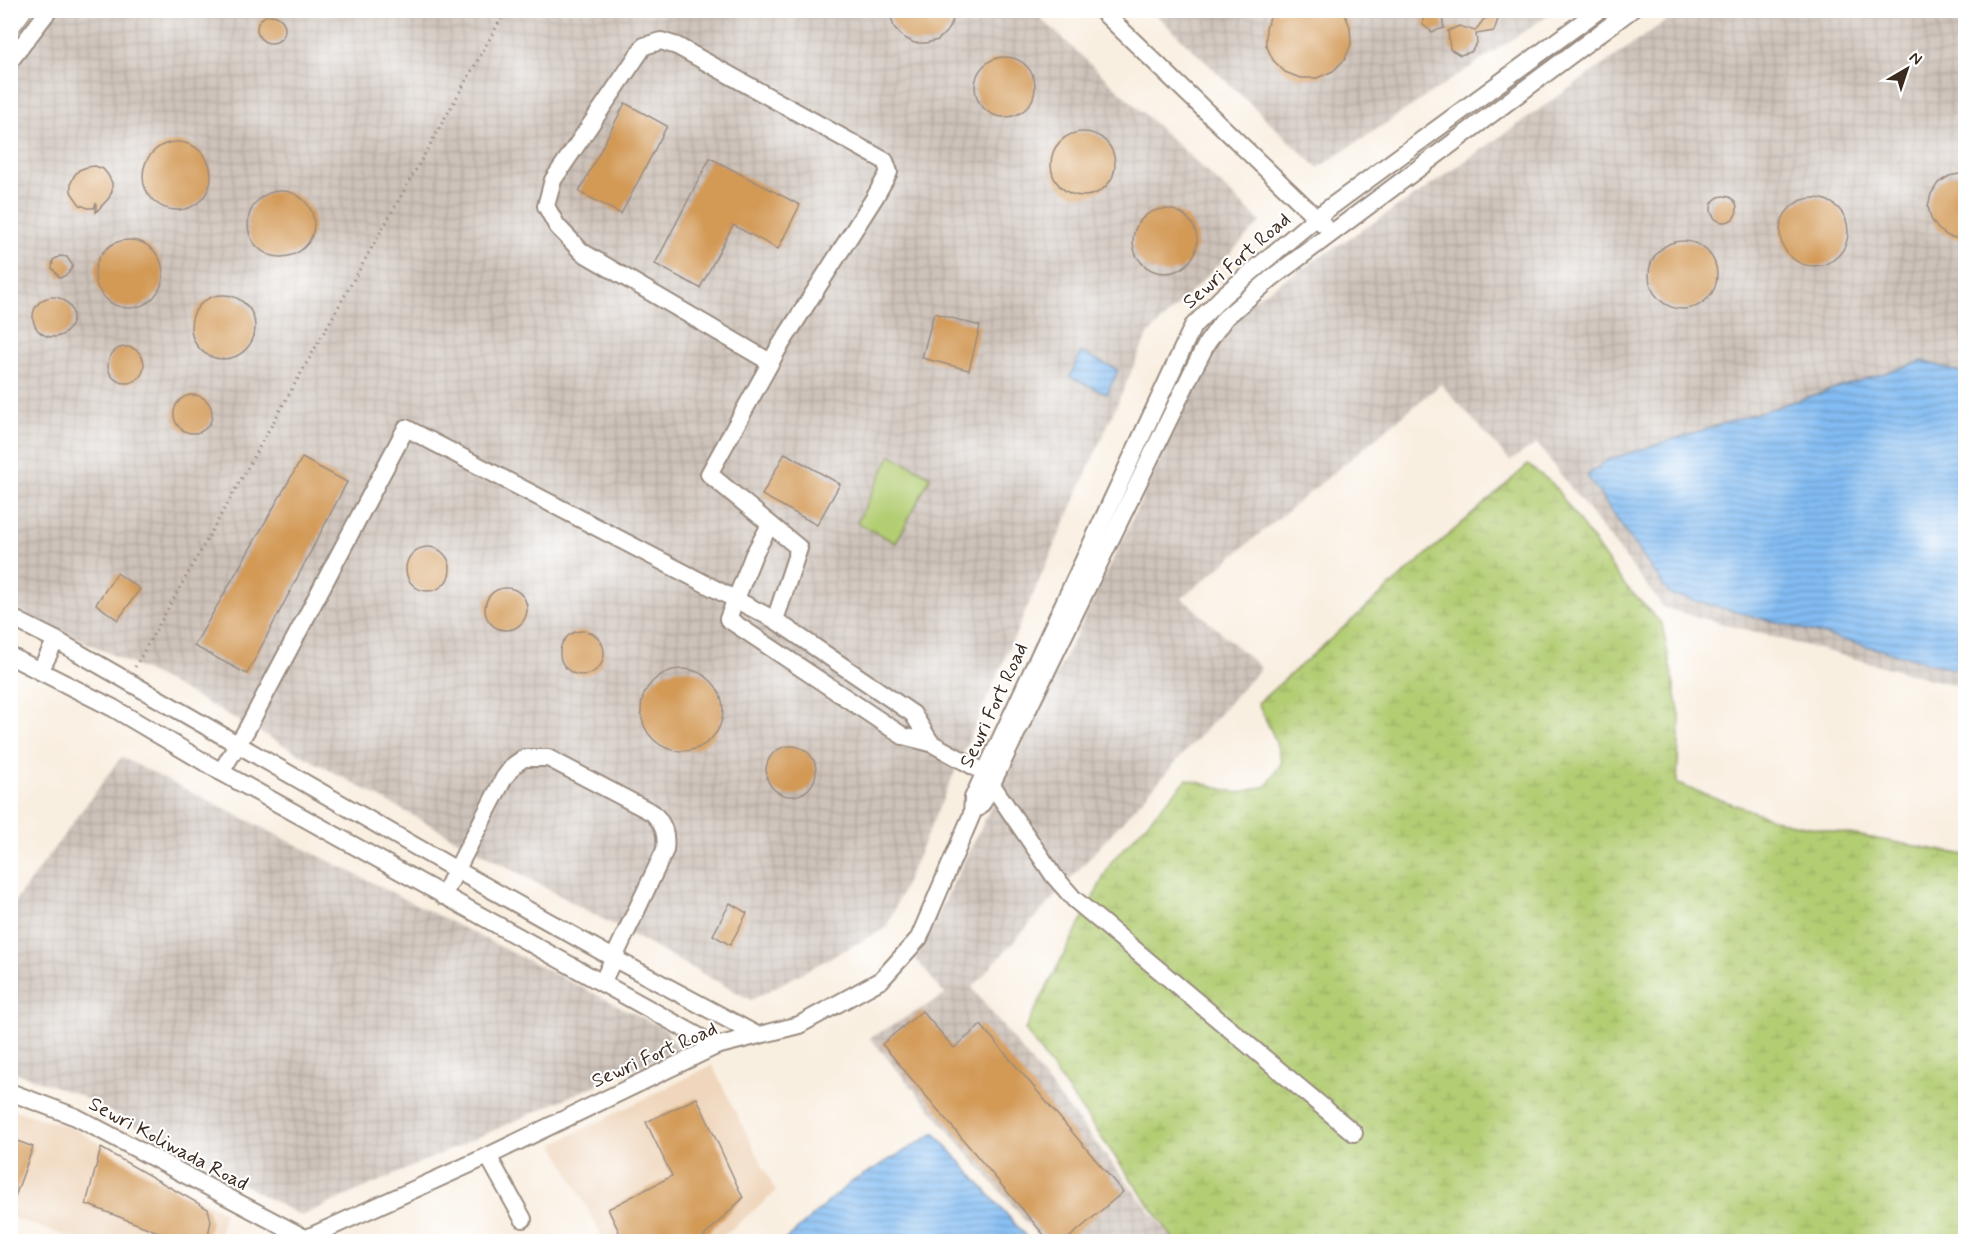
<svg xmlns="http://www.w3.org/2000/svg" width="1976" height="1252" viewBox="0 0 1976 1252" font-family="Mynerve,sans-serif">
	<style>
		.built { fill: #efd6bc }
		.industrial { fill: url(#industrial-grid) }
		.wetland { fill: url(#wetland-marsh); stroke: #777c48; stroke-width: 1.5 }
		.pitch { fill: #b3cd73; stroke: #777c48; stroke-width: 1.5 }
		.water { fill: url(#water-rules); stroke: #5e7388; stroke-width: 1.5 }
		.building { fill: #d39a56 }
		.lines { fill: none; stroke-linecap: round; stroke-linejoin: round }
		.minor-casing { stroke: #9a8c80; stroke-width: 20 }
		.highway-casing { stroke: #9a8c80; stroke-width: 27 }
		.path { stroke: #9a8c80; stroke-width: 3; stroke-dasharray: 1.5 4.5; stroke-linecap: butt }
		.minor { stroke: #fff; stroke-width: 16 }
		.highway { stroke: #fff; stroke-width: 24 }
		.labels { text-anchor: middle; stroke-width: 4.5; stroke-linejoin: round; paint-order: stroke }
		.street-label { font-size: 20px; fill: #3b2a1e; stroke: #fff }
	</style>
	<defs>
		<pattern id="industrial-grid" width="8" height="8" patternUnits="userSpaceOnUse" patternTransform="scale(1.5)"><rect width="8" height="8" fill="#cdc2b9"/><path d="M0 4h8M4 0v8" fill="none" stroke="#b1a79f"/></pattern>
		<pattern id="wetland-marsh" width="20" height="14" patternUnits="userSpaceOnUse" patternTransform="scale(1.5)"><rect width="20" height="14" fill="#b3cd73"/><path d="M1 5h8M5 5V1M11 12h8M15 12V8" fill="none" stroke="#9bb063"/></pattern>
		<pattern id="water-rules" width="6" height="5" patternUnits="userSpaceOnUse" patternTransform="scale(1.5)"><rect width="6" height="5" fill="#82bcf3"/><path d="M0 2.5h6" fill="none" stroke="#6c99c4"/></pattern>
	</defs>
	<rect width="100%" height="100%" fill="#fff"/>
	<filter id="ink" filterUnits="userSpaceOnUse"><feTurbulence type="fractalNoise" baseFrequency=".0167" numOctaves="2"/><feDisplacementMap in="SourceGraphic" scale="12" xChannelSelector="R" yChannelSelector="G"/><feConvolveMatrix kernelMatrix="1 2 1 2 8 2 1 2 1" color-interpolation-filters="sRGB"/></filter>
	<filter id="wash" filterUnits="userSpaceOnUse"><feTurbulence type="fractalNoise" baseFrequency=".008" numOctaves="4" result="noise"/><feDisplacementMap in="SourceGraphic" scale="24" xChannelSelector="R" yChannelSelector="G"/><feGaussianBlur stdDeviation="1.35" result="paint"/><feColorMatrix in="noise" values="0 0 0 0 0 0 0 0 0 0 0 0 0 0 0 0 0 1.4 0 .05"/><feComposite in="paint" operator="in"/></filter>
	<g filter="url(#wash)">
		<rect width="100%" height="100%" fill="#f9efe1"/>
		<g class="built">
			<polygon points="712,1065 776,1192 717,1241 604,1241 554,1144"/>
			<polygon points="10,1109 70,1127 224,1212 219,1241 82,1241 11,1218"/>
		</g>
		<g class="industrial">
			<polygon points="44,10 1033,11 1261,222 1147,336 886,928 751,1000 155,675 11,607 10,54"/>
			<polygon points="1152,11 1555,11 1318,168"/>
			<polygon points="1680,11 1965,11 1966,280 1963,281 1966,284 1965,688 1664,608 1537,444 1510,461 1441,384 1182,598 1261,668 972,988 1174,1241 1042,1241 870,1038 945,995 916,959 1119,547 1215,341 1242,307 1418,194"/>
			<polygon points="121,757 665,1029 677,1049 301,1216 77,1094 11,1071 11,907"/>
		</g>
		<polygon class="wetland" points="1528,465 1552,483 1623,583 1662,624 1680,716 1677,784 1783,822 1965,855 1965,1241 1175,1241 1025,1030 1112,861 1187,779 1237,793 1267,786 1282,762 1274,737 1258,703"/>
		<polygon class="pitch" points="891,455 931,476 896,543 857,523"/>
		<g class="water">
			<polygon points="1081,352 1118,370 1107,394 1070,377"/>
			<polygon points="1923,361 1965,374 1965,672 1669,594 1587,476 1607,460"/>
			<polygon points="935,1133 1030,1241 784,1241 851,1182"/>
		</g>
		<g id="blocks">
			<g class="building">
				<polygon points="889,10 953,10 953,20 947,31 938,40 926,43 914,43 903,37 894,27"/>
				<polygon points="1273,10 1343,10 1350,27 1351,44 1345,59 1333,71 1317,78 1300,78 1285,72 1273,60 1266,45 1266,28"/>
				<polygon points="1432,11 1442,17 1444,28 1432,32 1423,25 1423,17 1428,12"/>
				<circle cx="271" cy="29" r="14"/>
				<polygon points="1499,16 1494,31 1476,34 1477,43 1471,52 1460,55 1450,49 1448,31 1459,26 1475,31 1484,19"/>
				<circle cx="1005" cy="87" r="30"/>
				<polygon points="625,103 667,126 621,214 579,192"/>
				<circle cx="1083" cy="164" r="32"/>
				<circle cx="177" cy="176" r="34"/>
				<polygon points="710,158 800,205 778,249 733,225 700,288 655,264"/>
				<polygon points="95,166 103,169 108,175 112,183 112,191 109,198 96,212 96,203 94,208 88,208 80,205 71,192 71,183 74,176 79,170 87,167"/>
				<polygon points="1965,173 1965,240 1948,236 1938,229 1931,219 1928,206 1931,194 1938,183 1949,176"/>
				<circle cx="281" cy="224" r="33"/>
				<circle cx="1724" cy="209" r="13"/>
				<circle cx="1814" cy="232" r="34"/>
				<circle cx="1165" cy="241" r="32"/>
				<circle cx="129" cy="274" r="34"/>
				<circle cx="1683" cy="275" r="34"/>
				<polygon points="60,256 67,257 73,266 68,274 60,278 52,268 53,260"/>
				<circle cx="223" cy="327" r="32"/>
				<circle cx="53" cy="317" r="20"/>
				<polygon points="934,313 980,326 969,370 922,358"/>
				<circle cx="126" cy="365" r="18"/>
				<circle cx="193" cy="414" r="19"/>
				<polygon points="785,453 840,484 817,525 762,495"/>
				<polygon points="302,458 347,482 247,674 194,646"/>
				<circle cx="428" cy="569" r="22"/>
				<polygon points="117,573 140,589 118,620 96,604"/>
				<circle cx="506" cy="609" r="21"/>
				<circle cx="582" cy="653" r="22"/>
				<circle cx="682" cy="710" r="41"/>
				<circle cx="791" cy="771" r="25"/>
				<polygon points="730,903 747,913 730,945 713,935"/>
				<polygon points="922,1011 954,1048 981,1025 1123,1192 1064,1242 1050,1242 882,1044"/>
				<polygon points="697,1098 743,1198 698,1242 624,1242 608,1209 672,1176 646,1122"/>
				<polygon points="10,1138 33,1147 12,1205 10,1205"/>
				<polygon points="101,1148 208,1209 211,1221 208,1236 192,1242 184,1242 86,1204"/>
			</g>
		</g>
	</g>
	<g filter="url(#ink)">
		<use href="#blocks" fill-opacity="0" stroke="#9a8c80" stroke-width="1.5"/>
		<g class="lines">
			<defs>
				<g id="minor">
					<polyline points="1101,10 1323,224"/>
					<polyline points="10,61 49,10"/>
					<polyline points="770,362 582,252 557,226 546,206 553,180 644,46 661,41 677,46 885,161 889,172 875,197 778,349 709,474 799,548 775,620 913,714 931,743"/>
					<polyline points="770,525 754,554 728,619 903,736 931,743 993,777"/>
					<polyline points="10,617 56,640 446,864 615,959 757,1035"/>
					<polyline points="10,656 113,708 221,772 716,1046"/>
					<polyline points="40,671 56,640"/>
					<polyline points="221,772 247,729 406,428 775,620"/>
					<polyline points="983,781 992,785 1054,876 1074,899 1354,1133"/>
					<polyline points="978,808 983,802 1193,370 1207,343 1225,318 1273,277 1631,10"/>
					<path d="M443,896L504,778L514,765L524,758H548L653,813C664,825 667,834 665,850L602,983"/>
					<polyline points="10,1092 76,1117 305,1238"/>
					<polyline points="488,1156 523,1219"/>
					<polyline points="298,1242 488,1156 716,1046 799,1025 881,980 919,938 972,814 973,798 1193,326 1224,295 1317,217 1599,10"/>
				</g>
				<polyline id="highway" points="10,22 19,10"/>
			</defs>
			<use href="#minor" class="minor-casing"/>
			<use href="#highway" class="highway-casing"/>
			<polyline class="path" points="135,667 506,10"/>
			<use href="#minor" class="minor"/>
			<use href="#highway" class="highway"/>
		</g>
	</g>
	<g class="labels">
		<g class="street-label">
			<text transform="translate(1236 260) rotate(-41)" y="7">Sewri Fort Road</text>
			<text transform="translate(993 705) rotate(-65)" y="7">Sewri Fort Road</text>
			<text transform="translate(654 1054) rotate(-24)" y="7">Sewri Fort Road</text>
			<text transform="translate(169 1143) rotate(28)" y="7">Sewri Koliwada Road</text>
		</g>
	</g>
	<rect width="1976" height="1252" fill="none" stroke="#fff" stroke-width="36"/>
	<g transform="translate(1907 69) rotate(39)" stroke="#ffffff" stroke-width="4.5" paint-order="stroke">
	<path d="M0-4.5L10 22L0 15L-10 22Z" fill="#3b2a1e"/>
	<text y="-9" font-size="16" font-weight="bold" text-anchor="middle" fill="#3b2a1e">N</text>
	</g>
</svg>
